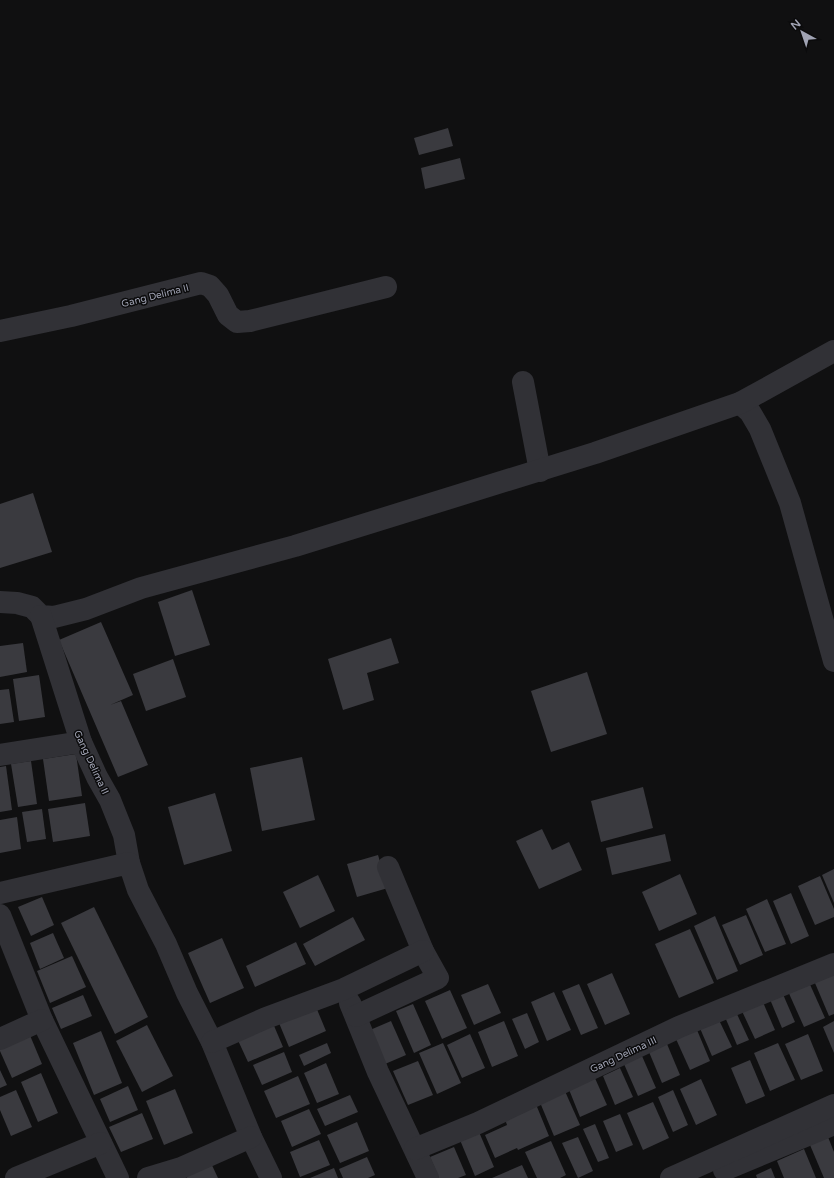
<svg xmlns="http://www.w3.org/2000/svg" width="834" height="1178" viewBox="0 0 834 1178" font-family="'Varela Round',sans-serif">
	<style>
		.building { fill: #3a3a3f }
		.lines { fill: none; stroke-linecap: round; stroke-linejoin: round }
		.minor { stroke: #313136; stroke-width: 22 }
		.labels { text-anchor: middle; stroke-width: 3; stroke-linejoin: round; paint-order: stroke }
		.street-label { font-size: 10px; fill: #a0a3b3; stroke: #0b0b0c }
	</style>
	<rect width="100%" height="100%" fill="#101011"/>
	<g class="building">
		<polygon points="448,128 453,146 419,155 414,138"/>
		<polygon points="460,158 465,179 425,189 421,168"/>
		<polygon points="33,493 52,552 0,568 0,504"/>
		<polygon points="192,590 210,645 175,656 158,602"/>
		<polygon points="101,622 133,695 110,705 121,701 148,765 118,777 59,640"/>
		<polygon points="391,638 399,663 367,673 374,700 343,710 328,659"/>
		<polygon points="23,643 27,672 0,677 0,646"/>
		<polygon points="173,659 186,697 146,711 133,674"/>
		<polygon points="587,672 607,734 551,752 531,691"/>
		<polygon points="39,675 45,717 19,721 13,679"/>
		<polygon points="9,689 14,722 0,724 0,690"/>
		<polygon points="76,754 82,796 49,801 43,759"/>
		<polygon points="302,757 315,820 262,831 250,768"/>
		<polygon points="31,761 37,804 18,807 11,764"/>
		<polygon points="6,766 12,810 0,812 0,767"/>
		<polygon points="643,787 653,828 601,842 591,801"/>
		<polygon points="215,793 232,851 184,865 168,807"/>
		<polygon points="85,803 90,836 53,842 48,809"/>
		<polygon points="42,809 46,839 27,842 22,812"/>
		<polygon points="17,817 21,849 0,853 0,820"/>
		<polygon points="542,829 552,850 569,842 582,870 539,889 516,841"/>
		<polygon points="665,834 671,861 612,875 606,848"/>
		<polygon points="378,855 388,888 357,897 347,864"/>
		<polygon points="834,869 834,903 822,875"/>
		<polygon points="680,874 697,914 659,931 642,892"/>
		<polygon points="318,875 335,911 300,928 283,892"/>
		<polygon points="820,876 834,909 834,917 815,925 798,886"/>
		<polygon points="791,893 809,936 791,944 773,901"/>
		<polygon points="42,897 54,925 31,936 18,907"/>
		<polygon points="767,899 786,944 765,952 746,909"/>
		<polygon points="94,907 148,1017 115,1034 61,923"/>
		<polygon points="746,915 763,955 740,965 722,925"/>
		<polygon points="715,916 738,971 717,980 694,926"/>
		<polygon points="353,917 365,940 315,966 303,944"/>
		<polygon points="690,929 714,983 679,998 655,944"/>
		<polygon points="53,933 64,958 40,969 30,943"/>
		<polygon points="222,938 244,988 210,1003 188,953"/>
		<polygon points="296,942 306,964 255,987 246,966"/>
		<polygon points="72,956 86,987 50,1003 37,971"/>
		<polygon points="834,969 834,1014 829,1016 812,976"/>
		<polygon points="612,973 630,1014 605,1025 587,984"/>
		<polygon points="808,980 825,1018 804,1027 787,989"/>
		<polygon points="488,984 501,1013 474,1025 461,995"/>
		<polygon points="579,984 598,1028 581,1035 562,991"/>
		<polygon points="450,990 467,1028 442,1039 425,1001"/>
		<polygon points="554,992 571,1030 547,1041 531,1002"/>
		<polygon points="782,992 795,1022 782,1028 769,997"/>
		<polygon points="83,995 92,1016 61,1029 52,1008"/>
		<polygon points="762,1000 775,1030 755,1039 741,1009"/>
		<polygon points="413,1004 431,1045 414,1053 396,1011"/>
		<polygon points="316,1007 326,1031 289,1047 279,1023"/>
		<polygon points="736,1012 749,1040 737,1045 725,1017"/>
		<polygon points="527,1013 539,1042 525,1049 512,1019"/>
		<polygon points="718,1018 732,1047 712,1056 699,1026"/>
		<polygon points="272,1021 283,1047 248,1062 236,1036"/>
		<polygon points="391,1021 406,1055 385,1064 370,1030"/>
		<polygon points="504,1021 518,1056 492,1067 478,1032"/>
		<polygon points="834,1021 834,1053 823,1027"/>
		<polygon points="147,1025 173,1076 142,1092 116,1041"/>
		<polygon points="697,1030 710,1061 690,1070 676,1039"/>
		<polygon points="101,1031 122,1083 94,1095 73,1043"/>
		<polygon points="29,1033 42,1064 12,1078 0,1051 0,1046"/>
		<polygon points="470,1034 485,1068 462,1078 447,1045"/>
		<polygon points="808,1034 823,1071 801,1080 785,1044"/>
		<polygon points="327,1043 331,1053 304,1066 299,1055"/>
		<polygon points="443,1043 461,1083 437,1094 419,1053"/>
		<polygon points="778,1043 795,1080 770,1091 754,1053"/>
		<polygon points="667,1044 680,1075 662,1083 649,1052"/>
		<polygon points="284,1052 292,1072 262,1085 253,1065"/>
		<polygon points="642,1056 656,1088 638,1096 624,1064"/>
		<polygon points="750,1060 765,1096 746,1104 731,1068"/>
		<polygon points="418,1061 433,1095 408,1105 393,1071"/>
		<polygon points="326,1063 339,1094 317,1103 304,1073"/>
		<polygon points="620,1068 633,1097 615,1105 603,1076"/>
		<polygon points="0,1070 7,1085 0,1088"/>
		<polygon points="41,1073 58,1113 38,1122 21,1082"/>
		<polygon points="298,1076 310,1104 276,1118 264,1091"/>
		<polygon points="594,1076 607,1105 580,1117 568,1087"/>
		<polygon points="701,1079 717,1115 696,1125 680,1089"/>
		<polygon points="128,1086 138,1110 110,1122 100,1099"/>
		<polygon points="175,1089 193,1133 164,1145 146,1101"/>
		<polygon points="564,1089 580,1125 554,1136 539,1100"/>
		<polygon points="16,1090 32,1127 11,1136 0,1110 0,1097"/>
		<polygon points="673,1090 688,1125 673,1132 658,1097"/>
		<polygon points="350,1095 358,1112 325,1126 317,1109"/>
		<polygon points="535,1102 549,1136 518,1150 517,1148 495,1158 485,1135 507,1125 504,1116"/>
		<polygon points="653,1102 669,1138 643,1150 627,1113"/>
		<polygon points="309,1109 321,1134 292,1147 281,1121"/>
		<polygon points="142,1113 153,1139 121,1152 109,1127"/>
		<polygon points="620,1114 633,1145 616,1152 603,1121"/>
		<polygon points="357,1122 369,1151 340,1163 327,1135"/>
		<polygon points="595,1124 609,1158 598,1162 583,1129"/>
		<polygon points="479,1132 494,1167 475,1176 460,1140"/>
		<polygon points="578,1137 593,1171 578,1178 562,1143"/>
		<polygon points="828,1137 834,1152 834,1178 824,1178 810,1145"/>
		<polygon points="319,1140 330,1165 300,1177 290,1152"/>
		<polygon points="551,1141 566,1175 560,1178 537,1178 525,1152"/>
		<polygon points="454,1147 466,1175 458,1178 439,1178 430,1157"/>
		<polygon points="804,1149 816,1178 784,1178 777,1161"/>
		<polygon points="367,1157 375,1175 368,1178 343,1178 339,1169"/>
		<polygon points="210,1161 218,1178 187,1178 184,1172"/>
		<polygon points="522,1165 528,1178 492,1178"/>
		<polygon points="334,1168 338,1178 310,1178"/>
		<polygon points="771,1168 775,1178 757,1178 756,1175"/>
	</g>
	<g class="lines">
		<g class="minor">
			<polyline points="0,331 71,316 201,283 210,286 218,295 228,315 237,322 250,321 386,287"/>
			<polyline points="523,382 540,471"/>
			<polyline points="740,403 750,412 760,429 790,503 834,661"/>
			<polyline points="0,602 17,603 32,607 41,616 54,617 86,609 141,588 295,546 595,453 740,403 834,351"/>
			<polyline points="41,616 81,742 97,777 110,800 124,835 129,863"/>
			<polyline points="0,755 81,742"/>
			<polyline points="0,893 129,863 138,890 166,944 187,993 212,1042 251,1137 271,1178"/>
			<polyline points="0,915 42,1020 118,1178"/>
			<polyline points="350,1003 378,1072 428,1178"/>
			<polyline points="356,1016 438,978 423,951 388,867"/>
			<polyline points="0,1039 42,1020"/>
			<polyline points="212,1042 266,1018 344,989 423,951"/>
			<polyline points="415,1149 478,1123 679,1027 834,964"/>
			<polyline points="724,1170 834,1124"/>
			<polyline points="16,1178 101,1143"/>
			<polyline points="148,1178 181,1168 251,1137"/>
			<polyline points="671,1178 834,1105"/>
		</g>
	</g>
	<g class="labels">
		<g class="street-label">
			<text transform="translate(155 295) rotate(-14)" y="4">Gang Delima II</text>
			<text transform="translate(92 762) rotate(65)" y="4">Gang Delima II</text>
			<text transform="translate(623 1054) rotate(-25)" y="4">Gang Delima III</text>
		</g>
	</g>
	<g transform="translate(802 32) rotate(320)" stroke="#0b0b0c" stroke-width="3" paint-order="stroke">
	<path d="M0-3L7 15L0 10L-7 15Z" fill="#a0a3b3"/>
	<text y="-6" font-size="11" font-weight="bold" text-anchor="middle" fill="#a0a3b3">N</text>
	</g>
</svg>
